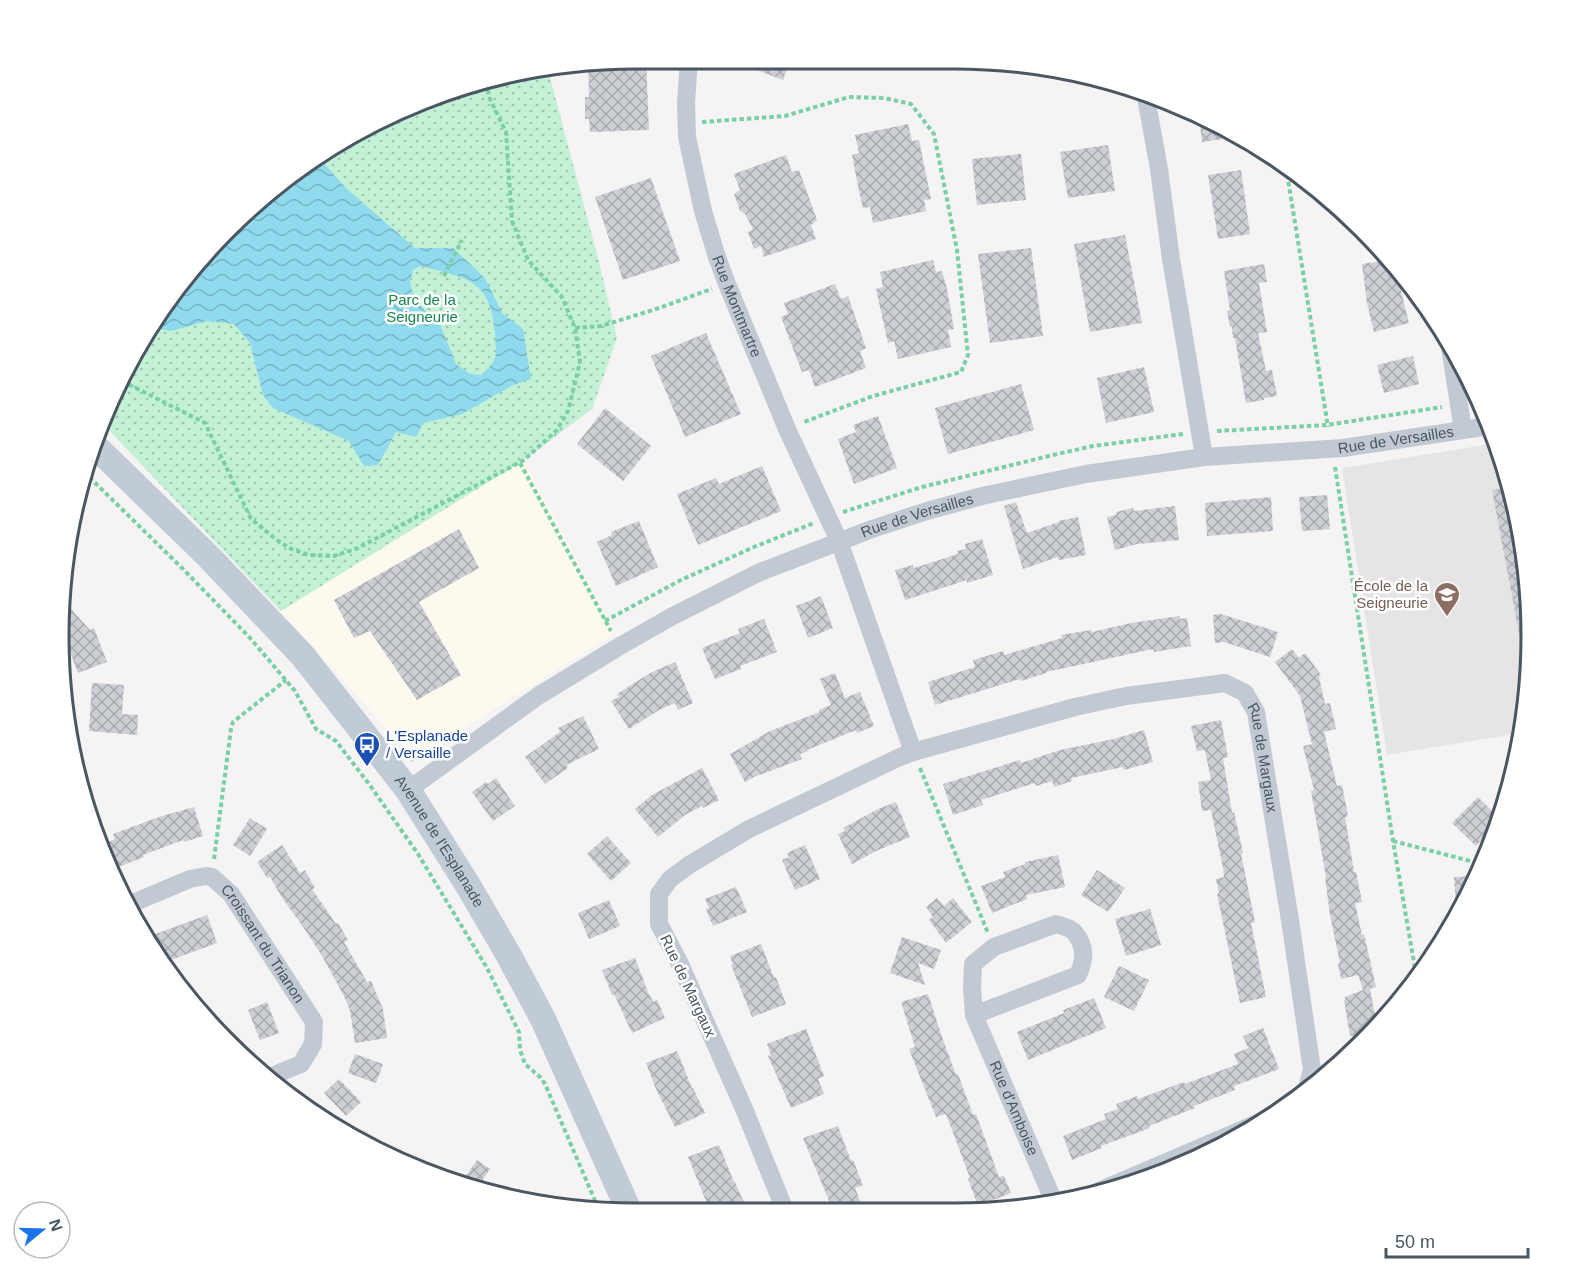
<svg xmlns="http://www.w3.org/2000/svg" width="1590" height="1272" viewBox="0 0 1590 1272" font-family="Arial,sans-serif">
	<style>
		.commercial { fill: #fdf9ef }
		.education { fill: #e6e4e5 }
		.green { fill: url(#green-dots) }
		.water { fill: url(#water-waves); fill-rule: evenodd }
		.building { fill: url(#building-cross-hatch) }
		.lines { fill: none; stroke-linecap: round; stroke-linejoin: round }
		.path { stroke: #7ad0a6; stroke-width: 4; stroke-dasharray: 4.5 3; stroke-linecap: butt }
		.street { stroke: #c1cad2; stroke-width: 18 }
		.secondary { stroke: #c1cbd6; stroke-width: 26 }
		.labels { text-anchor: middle; stroke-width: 5; stroke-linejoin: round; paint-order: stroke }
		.park-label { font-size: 15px; fill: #17864f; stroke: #fff }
		.street-label { font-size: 15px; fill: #4a5661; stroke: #fff }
		.education-label { font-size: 15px; fill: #785e54; stroke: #fff; text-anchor: end }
		.transit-label { font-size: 15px; fill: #164399; stroke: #fff; text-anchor: start }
		.rim { fill: none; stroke: #4a5661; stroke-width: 3 }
	</style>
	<defs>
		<pattern id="green-dots" width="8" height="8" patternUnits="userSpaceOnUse" patternTransform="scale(1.5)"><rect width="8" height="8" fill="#c3f1d5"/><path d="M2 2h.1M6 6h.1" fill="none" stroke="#a0c6b0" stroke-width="1.8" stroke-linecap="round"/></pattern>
		<pattern id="water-waves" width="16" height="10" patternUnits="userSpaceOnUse" patternTransform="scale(1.5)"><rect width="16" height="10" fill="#90daee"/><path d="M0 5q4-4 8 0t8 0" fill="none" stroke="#78b4c4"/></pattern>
		<pattern id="building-cross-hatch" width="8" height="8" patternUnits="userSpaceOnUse" patternTransform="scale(1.5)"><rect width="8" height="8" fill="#cdcfd5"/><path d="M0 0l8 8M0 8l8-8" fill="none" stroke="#a8abb0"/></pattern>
	</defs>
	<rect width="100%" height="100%" fill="#f5f3f3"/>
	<polygon class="commercial" points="524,460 616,633 414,759 281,611"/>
	<polygon class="education" points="1497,443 1501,451 1527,561 1530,674 1521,733 1387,755 1342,468"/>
	<polygon class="green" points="548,70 599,262 617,338 592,409 524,460 281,611 104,425 136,347 228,227 348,136 487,78"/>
	<path class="water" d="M319,158L347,189L415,248H453L485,278L502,313L523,329L531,379L513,385L462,414L423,423L416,437L396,432L378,465L364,466L349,441L273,408L263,395L250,343L234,324L208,321L171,331L151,327L228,227ZM420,266C467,278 491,279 495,334C496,357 499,359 481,375L470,374L456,364L440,324L424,310L413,295L410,282L413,270Z"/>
	<g class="building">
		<polygon points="636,58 646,59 649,130 590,132 589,119 585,119 585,97 589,97 588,65"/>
		<polygon points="730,59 791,59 783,80 730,60"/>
		<polygon points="1199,116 1243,136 1202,142"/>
		<polygon points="908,124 912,141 919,140 931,199 924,200 926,211 873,223 870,207 863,208 859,191 852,155 859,153 855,135"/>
		<polygon points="1108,145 1115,191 1068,198 1060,152"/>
		<polygon points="1021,154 1026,200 977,205 972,159"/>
		<polygon points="786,155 792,172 799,170 817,220 811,225 816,239 764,257 761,246 754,249 748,232 753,229 745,214 740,211 734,194 740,190 734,174"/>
		<polygon points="1241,170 1250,234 1218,239 1208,175"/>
		<polygon points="651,178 680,261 623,280 595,197"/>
		<polygon points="1125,235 1142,323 1090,332 1074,244"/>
		<polygon points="1031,248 1043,336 990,343 978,254"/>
		<polygon points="933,260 936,272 942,271 947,289 954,329 948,330 951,347 898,359 894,341 888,343 876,289 883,287 880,272"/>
		<polygon points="1383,261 1398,279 1409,323 1374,332 1367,303 1362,264"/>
		<polygon points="1264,264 1267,282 1259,283 1267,332 1258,333 1266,371 1272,370 1277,396 1264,398 1264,400 1246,403 1235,338 1233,338 1232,327 1230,327 1227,311 1230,310 1224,271"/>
		<polygon points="835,284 841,299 848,296 866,348 860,351 866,368 815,387 809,370 802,372 781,317 788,314 784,303"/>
		<polygon points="706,333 741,414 685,437 651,356"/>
		<polygon points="1413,356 1419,384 1384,393 1377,365"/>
		<polygon points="1144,367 1154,412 1106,423 1097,378"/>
		<polygon points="1021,384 1034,430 948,454 935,408"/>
		<polygon points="605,408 651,446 623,481 577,444"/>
		<polygon points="878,416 897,468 854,484 838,439 856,432 853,425"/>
		<polygon points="762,466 781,511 698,545 677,494 716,478 719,484"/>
		<polygon points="1509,487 1527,561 1529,637 1520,638 1492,490"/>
		<polygon points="1327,495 1330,529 1302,531 1299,497"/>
		<polygon points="1271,497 1273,531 1207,536 1205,503"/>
		<polygon points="1016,502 1027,533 1059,522 1059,521 1078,517 1086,555 1059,560 1058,557 1023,569 1004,506"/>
		<polygon points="1175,506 1179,540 1137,544 1115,550 1107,517 1116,515 1116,512 1133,508 1134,511"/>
		<polygon points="639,521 658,567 616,586 597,542 612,535 611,532"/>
		<polygon points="459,529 479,568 419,602 461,675 417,700 370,631 354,638 334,600"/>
		<polygon points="982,539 993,575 967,583 967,580 905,600 895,570 913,565 914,568 958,554 957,551 966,549 965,544"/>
		<polygon points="821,596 833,628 808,638 796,606"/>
		<polygon points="63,600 90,630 94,628 107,662 78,673 60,625"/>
		<polygon points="1221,614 1278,632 1270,657 1224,642 1215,643 1213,615"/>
		<polygon points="1180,616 1180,619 1187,618 1191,646 1154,652 1153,649 1046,672 1046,673 1021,681 1020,679 935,705 928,682 975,667 973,660 1003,651 1004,655 1062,638 1061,635 1091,630 1092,632 1131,623"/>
		<polygon points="764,619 777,652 740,666 741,669 715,679 702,648 740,633 738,629"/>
		<polygon points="1292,649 1299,658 1305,653 1321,675 1319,677 1325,704 1330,703 1336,729 1324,732 1337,786 1342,785 1348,816 1345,817 1354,872 1356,872 1362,902 1355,903 1362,935 1364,934 1376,987 1370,989 1377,1025 1354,1049 1353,1036 1350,1036 1344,1000 1345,1000 1345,997 1363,990 1358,975 1341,979 1338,964 1340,963 1330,915 1325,877 1326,877 1311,791 1314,790 1303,746 1312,744 1300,696 1275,662"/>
		<polygon points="675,662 693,703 678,710 675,703 659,710 629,729 611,701 619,697 617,694 650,673"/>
		<polygon points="835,673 845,698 860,692 874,726 857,733 856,730 807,750 808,751 800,754 802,759 754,777 745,782 730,754 770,731 820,712 819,710 831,705 820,679"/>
		<polygon points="92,683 124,685 122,714 138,715 137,735 89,731"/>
		<polygon points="583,716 599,749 566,765 568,768 545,784 525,757 560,732 558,728"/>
		<polygon points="1221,720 1228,757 1223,758 1232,813 1234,812 1243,853 1241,854 1255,922 1251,923 1266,997 1240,1003 1217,894 1219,893 1216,879 1224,877 1223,868 1211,810 1202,811 1198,782 1211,780 1205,750 1197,751 1191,726"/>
		<polygon points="1144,730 1153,762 1124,770 1123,767 1071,778 1072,781 1054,787 1052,781 1036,786 1035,783 981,800 983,805 953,815 943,784 1020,760 1021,763 1060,750 1114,739"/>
		<polygon points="702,768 719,800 703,808 702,806 685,815 658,837 635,809 652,795"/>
		<polygon points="496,778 515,806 493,821 472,792 486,782 488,784"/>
		<polygon points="1478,797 1499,818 1498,823 1476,846 1452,823"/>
		<polygon points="896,802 910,837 876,851 852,864 838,834 845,831 843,828 878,809"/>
		<polygon points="194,807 203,836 184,842 183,840 143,855 144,857 113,869 102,844 115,839 113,834 162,816"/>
		<polygon points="250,818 267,829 250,856 233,845"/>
		<polygon points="607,836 631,863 611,881 587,854"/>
		<polygon points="282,845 300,873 305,870 315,888 312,889 336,924 338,923 348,940 344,942 367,982 371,981 383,1009 387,1038 355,1043 350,1010 343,994 322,956 306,931 283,899 270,877 267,878 257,862"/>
		<polygon points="805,845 820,879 795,890 782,860 789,857 787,853"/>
		<polygon points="1058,855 1065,887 1026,895 1027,899 992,913 981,886 1005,877 1003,872 1025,864 1025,862"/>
		<polygon points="1097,870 1125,888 1108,912 1081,895"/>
		<polygon points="1478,876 1472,892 1457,916 1454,877"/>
		<polygon points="736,887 747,912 713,926 706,909 709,908 705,899"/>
		<polygon points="937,898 944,906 953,898 972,922 946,943 929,920 933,917 926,907"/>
		<polygon points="609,900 620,926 589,939 578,913"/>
		<polygon points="1150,909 1161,945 1126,956 1115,919"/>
		<polygon points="207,915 217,943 163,963 156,953 150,936"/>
		<polygon points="902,937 941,950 934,969 918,963 925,985 890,973"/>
		<polygon points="761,944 774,978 776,977 786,1004 752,1017 731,965 733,964 730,956"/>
		<polygon points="635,958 649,995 650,995 653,1002 657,1000 665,1018 632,1033 614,994 612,995 602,970"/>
		<polygon points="1119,966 1149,980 1134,1011 1104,997"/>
		<polygon points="928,994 942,1037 956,1075 958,1074 973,1115 976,1114 999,1177 1004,1176 1011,1193 978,1206 968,1179 970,1178 946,1114 936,1117 909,1049 915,1047 901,1002"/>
		<polygon points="1094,998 1106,1028 1028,1060 1017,1032 1064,1013 1063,1010"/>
		<polygon points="267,1002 279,1033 260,1040 248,1010"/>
		<polygon points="1263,1028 1279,1069 1234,1086 1235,1090 1194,1106 1195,1108 1149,1126 1150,1128 1101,1146 1102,1148 1072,1160 1063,1136 1106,1119 1104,1114 1118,1109 1116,1104 1137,1096 1138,1099 1184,1082 1185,1084 1238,1064 1234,1054 1248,1048 1243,1036"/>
		<polygon points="806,1029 824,1076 818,1079 824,1094 791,1108 768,1056 771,1055 767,1044"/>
		<polygon points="677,1051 692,1088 693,1088 705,1113 675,1127 656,1089 646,1063"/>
		<polygon points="355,1054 383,1064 376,1083 348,1073"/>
		<polygon points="339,1079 361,1102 346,1116 324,1093"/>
		<polygon points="838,1126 851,1161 853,1160 863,1185 855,1188 865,1213 834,1213 803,1138"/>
		<polygon points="719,1145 734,1182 735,1182 746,1207 732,1213 711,1213 688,1157"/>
		<polygon points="477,1160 490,1169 477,1188 461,1183"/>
	</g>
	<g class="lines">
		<g class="path">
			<polyline points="702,122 785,116 849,97 884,98 911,104 934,134 957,250 968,355 961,372 873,396 804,422"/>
			<polyline points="1286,167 1328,427"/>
			<polyline points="444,276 462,240"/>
			<polyline points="575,328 601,326 653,310 712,289"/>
			<polyline points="122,381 205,423 251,519 277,540 289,548 308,555 334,556 358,548 524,460 557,430 568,411 580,362 575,328 562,297 528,260 512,221 506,132 490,99 485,79"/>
			<polyline points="1217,431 1327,425 1442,407"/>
			<polyline points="520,463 611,631"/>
			<polyline points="1335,467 1393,841 1417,980"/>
			<polyline points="84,472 183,569 250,638 295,691 316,729 336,741 369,784 418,854 487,968 519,1032 520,1050 525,1064 540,1077 545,1084 599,1210"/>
			<polyline points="843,512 922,487 1053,455 1093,446 1183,434"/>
			<polyline points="605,621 681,580 754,547 814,523"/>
			<polyline points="411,760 430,749"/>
			<polyline points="920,768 988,933"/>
			<polyline points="1393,841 1482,864"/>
			<polyline points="214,859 231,729 233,722 286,680"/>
		</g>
		<g class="street">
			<path id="s1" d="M689,59L686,103L687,137L703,211L717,257L727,284L787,429L839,541L913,752"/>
			<polyline points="1145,92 1159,169 1171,259 1204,457"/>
			<polyline points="1449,341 1463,430"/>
			<path id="s2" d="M408,790L538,696L620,646L671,617L758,573L872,529L927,511L982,496L1086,474L1204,457L1343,448L1490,426"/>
			<path id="s3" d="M128,905L190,879L206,876L212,877L231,894L314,1022L313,1044L301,1064L267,1078"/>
			<path id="s4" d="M974,1015L1078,975C1085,960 1086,945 1074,932C1071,928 1062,926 1056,924L994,947L973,964L972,987L974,1015L1054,1202"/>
			<polyline points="1087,1196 1267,1119"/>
			<path id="s5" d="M786,1213L745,1111L679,962L659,924V894L670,879L689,865L749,829L900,757L913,752L1075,707L1126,696L1225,683L1245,693L1256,712L1290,920L1312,1070L1306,1091"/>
		</g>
		<path class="secondary" id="s6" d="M95,446L209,557L303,656L408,790L469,887L508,954L543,1019L630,1213"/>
	</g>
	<defs>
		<symbol id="school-pin" viewBox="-11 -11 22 30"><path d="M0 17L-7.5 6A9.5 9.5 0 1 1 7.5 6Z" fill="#8d6e63" stroke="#fff"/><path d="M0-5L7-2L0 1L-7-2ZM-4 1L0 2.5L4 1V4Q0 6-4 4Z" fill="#fff"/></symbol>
		<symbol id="bus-pin" viewBox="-11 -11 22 30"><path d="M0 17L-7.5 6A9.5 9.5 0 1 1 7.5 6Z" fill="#1a4fb4" stroke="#fff"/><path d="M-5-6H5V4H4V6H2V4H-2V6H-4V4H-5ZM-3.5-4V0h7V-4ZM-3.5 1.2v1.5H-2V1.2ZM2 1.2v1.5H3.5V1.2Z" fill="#fff"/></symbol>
	</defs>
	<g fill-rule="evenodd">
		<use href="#school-pin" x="1432" y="580" width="30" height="40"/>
		<use href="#bus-pin" x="352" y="730" width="30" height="40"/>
	</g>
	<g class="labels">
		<g class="park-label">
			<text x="422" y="305">Parc de la<tspan x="422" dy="17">Seigneurie</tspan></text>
		</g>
		<g class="street-label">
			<text dy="5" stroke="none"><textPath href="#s1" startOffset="255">Rue Montmartre</textPath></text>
			<text dy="5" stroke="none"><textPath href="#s2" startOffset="1068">Rue de Versailles</textPath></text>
			<text dy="5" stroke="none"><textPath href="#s2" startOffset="582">Rue de Versailles</textPath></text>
			<text dy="5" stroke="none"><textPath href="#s5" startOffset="1050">Rue de Margaux</textPath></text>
			<text dy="5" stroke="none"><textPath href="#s6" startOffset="526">Avenue de l'Esplanade</textPath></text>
			<text dy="5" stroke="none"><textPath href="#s3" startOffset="174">Croissant du Trianon</textPath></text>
			<text transform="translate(688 986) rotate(65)" y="5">Rue de Margaux</text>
			<text dy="5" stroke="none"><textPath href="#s4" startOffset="423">Rue d'Amboise</textPath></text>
		</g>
		<g class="education-label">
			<text x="1428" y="591">École de la<tspan x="1428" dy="17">Seigneurie</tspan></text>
		</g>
		<g class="transit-label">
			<text x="386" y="741">L'Esplanade<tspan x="386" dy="17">/ Versaille</tspan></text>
		</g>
	</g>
	<path d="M0 0H1590V1272H0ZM636 69H954A567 567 0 0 1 1521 636V636A567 567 0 0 1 954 1203H636A567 567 0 0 1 69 636V636A567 567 0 0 1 636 69Z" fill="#fff" fill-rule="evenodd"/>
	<path class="rim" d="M636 69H954A567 567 0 0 1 1521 636V636A567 567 0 0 1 954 1203H636A567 567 0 0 1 69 636V636A567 567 0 0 1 636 69Z"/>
	<g transform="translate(42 1230) rotate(71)"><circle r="28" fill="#ffffff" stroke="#b7bbc0" stroke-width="1.5"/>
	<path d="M0-4.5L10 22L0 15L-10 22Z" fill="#1a73e8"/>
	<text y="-9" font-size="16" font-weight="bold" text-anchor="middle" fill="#4a5661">N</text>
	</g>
	<path d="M1386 1248v9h142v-9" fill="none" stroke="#4a5661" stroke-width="3"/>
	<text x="1395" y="1248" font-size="18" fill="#4a5661" stroke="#ffffff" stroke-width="4.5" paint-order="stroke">50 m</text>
</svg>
